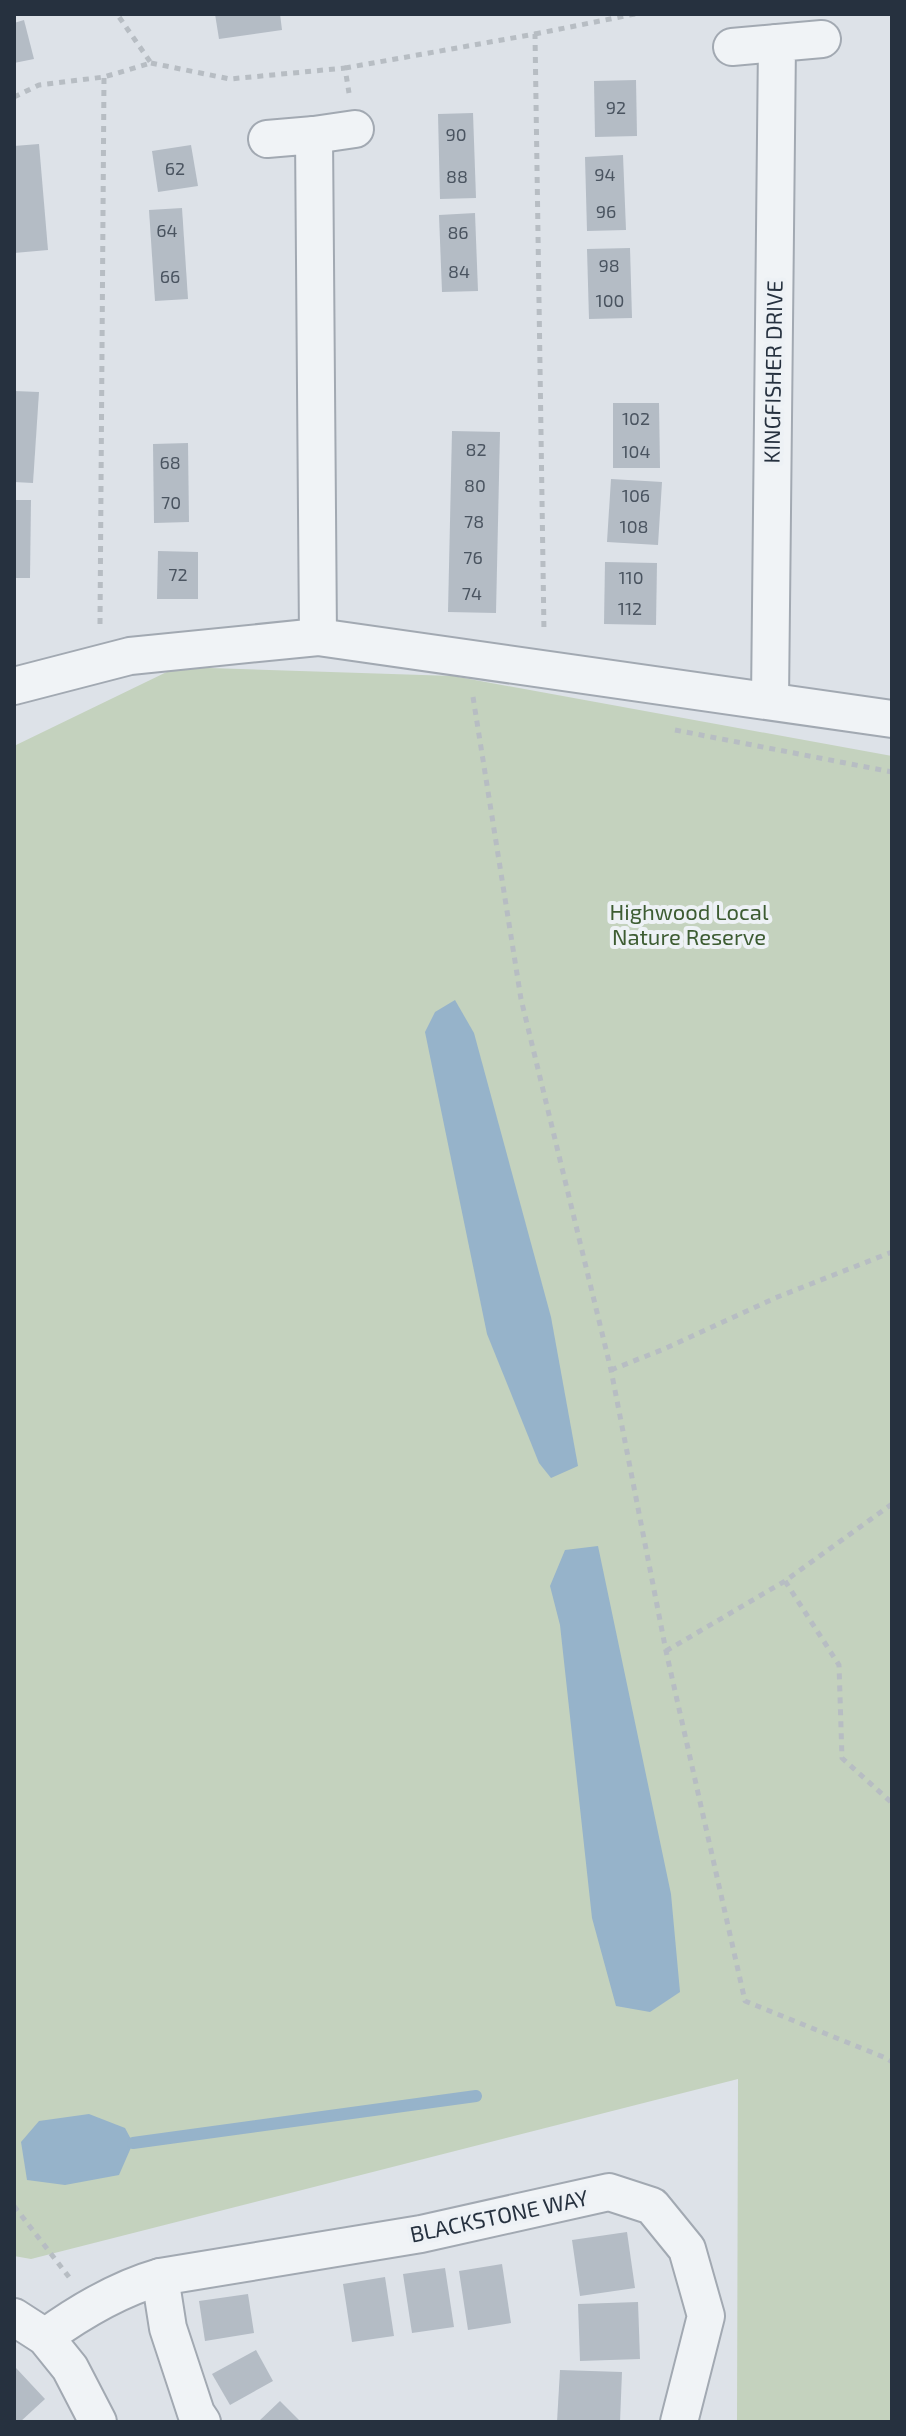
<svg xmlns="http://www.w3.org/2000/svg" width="906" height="2436" viewBox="0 0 906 2436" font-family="'Exo 2',sans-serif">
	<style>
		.green { fill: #c4d2be }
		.water { fill: #96b3ca }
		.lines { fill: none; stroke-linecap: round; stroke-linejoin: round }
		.stream { stroke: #96b3ca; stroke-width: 12 }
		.building { fill: #b4bcc5 }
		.minor-casing { stroke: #a2a9b2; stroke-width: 40 }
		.path { stroke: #b7bdc3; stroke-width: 5; stroke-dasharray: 6 6; stroke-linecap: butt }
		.minor { stroke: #f0f3f6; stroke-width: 36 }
		.labels { text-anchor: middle; stroke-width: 8; stroke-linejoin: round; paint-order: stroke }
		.number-label { font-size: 18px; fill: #4a5460 }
		.street-label { font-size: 22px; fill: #26313f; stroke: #edf1f5 }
		.park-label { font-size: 22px; fill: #3d5c32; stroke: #edf1f5 }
	</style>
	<rect width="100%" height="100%" fill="#dde2e8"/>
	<polygon class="green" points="177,667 453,676 892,756 892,2422 737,2422 738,2079 31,2259 14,2256 14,746"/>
	<g class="water">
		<polygon points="455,1000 474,1033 551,1317 578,1466 551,1478 539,1463 487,1334 425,1032 435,1012"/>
		<polygon points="598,1546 671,1894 680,1992 650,2012 616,2006 592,1918 560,1625 550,1586 565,1550"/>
		<polygon points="89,2114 125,2128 133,2143 119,2175 65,2185 27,2180 21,2142 39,2121"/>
	</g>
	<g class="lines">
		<polyline class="stream" points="133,2143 476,2096"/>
	</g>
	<g class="building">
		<polygon points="215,14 280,14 282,30 219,39"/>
		<polygon points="24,20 34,59 14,63 14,23"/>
		<polygon points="636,80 637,136 595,137 594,81"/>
		<polygon points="473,113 476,198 440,199 438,114"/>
		<polygon points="39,144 48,250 14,253 14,146"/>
		<polygon points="191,145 198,186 158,192 152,151"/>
		<polygon points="623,155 626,230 587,231 585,157"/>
		<polygon points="182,208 188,299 155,301 149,210"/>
		<polygon points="475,213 478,291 442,292 439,215"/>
		<polygon points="630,248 632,318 589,319 587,249"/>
		<polygon points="14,391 39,392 33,483 14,482"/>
		<polygon points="613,403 659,403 660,468 613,468"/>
		<polygon points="452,431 500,432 496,613 448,612"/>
		<polygon points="188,443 189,522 154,523 153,444"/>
		<polygon points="611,479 662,482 658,545 607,542"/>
		<polygon points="14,500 31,500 30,578 14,578"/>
		<polygon points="158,551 198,552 198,599 157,599"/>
		<polygon points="605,562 657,563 656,625 604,624"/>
		<polygon points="627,2232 635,2288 580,2296 572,2240"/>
		<polygon points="502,2264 511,2323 468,2330 459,2271"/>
		<polygon points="445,2268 454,2327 412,2333 403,2274"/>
		<polygon points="385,2277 394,2336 352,2342 343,2284"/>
		<polygon points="248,2294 254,2333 205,2341 199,2301"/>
		<polygon points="638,2302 640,2359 580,2361 578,2304"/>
		<polygon points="256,2350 273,2381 230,2405 212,2374"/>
		<polygon points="16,2368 45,2399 20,2422 14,2422 14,2370"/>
		<polygon points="560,2370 622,2372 620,2422 557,2422"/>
		<polygon points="280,2401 301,2422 258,2422"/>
	</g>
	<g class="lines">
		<defs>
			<g id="minor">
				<polyline points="732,47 777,43"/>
				<polyline points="314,135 355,129"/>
				<polyline points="267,139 314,135 318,637"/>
				<polyline points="14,686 130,656 318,637 892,719"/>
				<polyline points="770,700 777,43 822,39"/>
				<polyline points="160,2277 168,2328 196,2413 202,2422"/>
				<polyline points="14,2317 45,2337 70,2368 98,2422"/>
				<path d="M45,2337C81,2311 118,2289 160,2277L421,2234L609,2192L652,2206L687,2249L706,2316L679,2422"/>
			</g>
		</defs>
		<use href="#minor" class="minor-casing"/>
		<g class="path">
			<polyline points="535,34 635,14"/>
			<polyline points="151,63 230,79 345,68 349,93"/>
			<polyline points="345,68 535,34 544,632"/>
			<polyline points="14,97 39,85 104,77 151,63 117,14"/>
			<polyline points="100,624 104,77"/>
			<polyline points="473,697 521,999 611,1370 666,1651 745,2001 886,2058 892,2062"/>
			<polyline points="675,730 892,772"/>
			<polyline points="611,1370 664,1349 775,1298 892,1252"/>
			<polyline points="892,1504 785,1581 839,1665 842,1758 892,1803"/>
			<polyline points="666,1651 785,1581"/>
			<polyline points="14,2206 69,2277"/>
		</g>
		<use href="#minor" class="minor"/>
	</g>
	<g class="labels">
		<g class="number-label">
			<text x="616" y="114">92</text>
			<text x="456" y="141">90</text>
			<text x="175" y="175">62</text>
			<text x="605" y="181">94</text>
			<text x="457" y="183">88</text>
			<text x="606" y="218">96</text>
			<text x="167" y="237">64</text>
			<text x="458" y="239">86</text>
			<text x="609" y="272">98</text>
			<text x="459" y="278">84</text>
			<text x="170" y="283">66</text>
			<text x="610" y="307">100</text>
			<text x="636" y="425">102</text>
			<text x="476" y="456">82</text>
			<text x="636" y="458">104</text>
			<text x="170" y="469">68</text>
			<text x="475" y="492">80</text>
			<text x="636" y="502">106</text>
			<text x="171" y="509">70</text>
			<text x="474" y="528">78</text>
			<text x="634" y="533">108</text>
			<text x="473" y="564">76</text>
			<text x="178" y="581">72</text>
			<text x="631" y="584">110</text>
			<text x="472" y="600">74</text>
			<text x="630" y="615">112</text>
		</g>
		<g class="street-label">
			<text transform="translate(773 372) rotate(-89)" y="8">KINGFISHER DRIVE</text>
			<text transform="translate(499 2216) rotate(-12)" y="8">BLACKSTONE WAY</text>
		</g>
		<g class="park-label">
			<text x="689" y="920">Highwood Local<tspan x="689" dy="25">Nature Reserve</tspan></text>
		</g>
	</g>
	<rect width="906" height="2436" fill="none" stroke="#26313f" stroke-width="32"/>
</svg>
